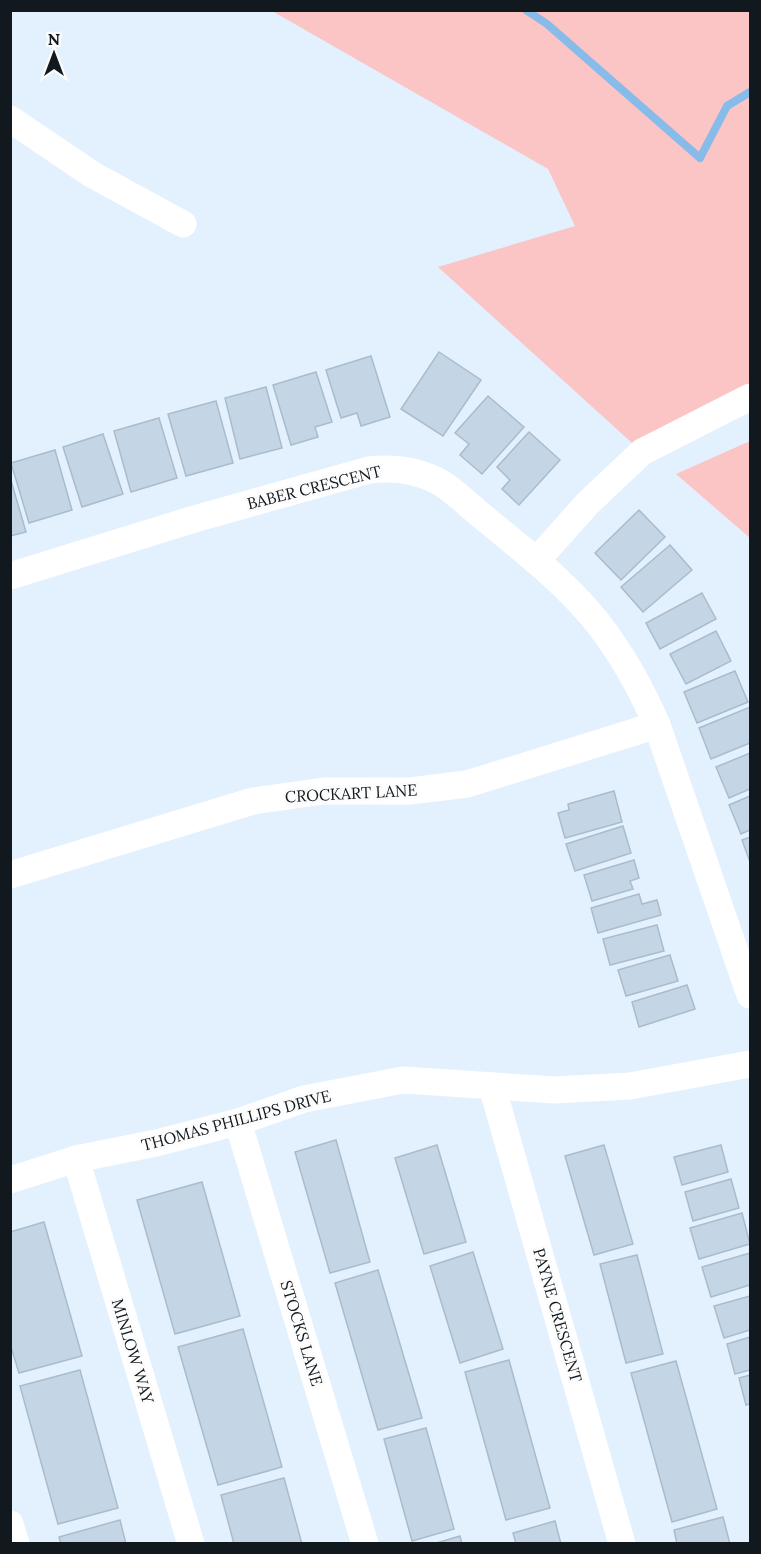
<svg xmlns="http://www.w3.org/2000/svg" width="761" height="1554" viewBox="0 0 761 1554" font-family="Lora,serif">
	<style>
		.green { fill: #fbc4c5 }
		.lines { fill: none; stroke-linecap: round; stroke-linejoin: round }
		.stream { stroke: #86bbea; stroke-width: 8 }
		.building { fill: #c4d6e6; stroke: #aabccb; stroke-width: 1.5 }
		.minor { stroke: #fff; stroke-width: 27 }
		.labels { text-anchor: middle; stroke-width: 6; stroke-linejoin: round; paint-order: stroke }
		.street-label { font-size: 16px; fill: #12191e; stroke: #fcfcfc }
	</style>
	<rect width="100%" height="100%" fill="#e3f1ff"/>
	<g class="green">
		<polygon points="272,11 750,11 750,390 642,452 438,267 575,226 548,169"/>
		<polygon points="750,441 750,538 676,474"/>
	</g>
	<g class="lines">
		<polyline class="stream" points="526,10 547,24 700,158 727,106 750,92"/>
	</g>
	<g class="building">
		<polygon points="439,352 481,380 443,436 401,409"/>
		<polygon points="371,356 390,417 361,426 357,413 341,418 326,370"/>
		<polygon points="316,372 332,422 315,427 318,437 291,445 273,385"/>
		<polygon points="266,387 282,448 240,459 225,398"/>
		<polygon points="488,396 524,427 482,474 460,455 469,444 455,433"/>
		<polygon points="216,401 233,463 186,476 168,414"/>
		<polygon points="159,418 177,478 131,492 114,431"/>
		<polygon points="529,432 560,460 519,505 502,489 510,480 497,467"/>
		<polygon points="103,434 123,494 82,507 63,447"/>
		<polygon points="55,450 72,510 29,523 11,463"/>
		<polygon points="10,477 26,532 10,536"/>
		<polygon points="639,510 665,537 621,580 595,553"/>
		<polygon points="670,545 692,570 643,612 621,587"/>
		<polygon points="702,593 716,619 660,649 646,623"/>
		<polygon points="716,631 731,661 686,684 670,654"/>
		<polygon points="735,671 748,702 697,723 684,692"/>
		<polygon points="750,707 750,743 711,759 699,728"/>
		<polygon points="750,753 750,789 729,798 716,767"/>
		<polygon points="614,791 622,822 565,838 558,813 569,810 568,804"/>
		<polygon points="750,796 750,830 741,834 729,805"/>
		<polygon points="623,826 631,853 575,871 566,844"/>
		<polygon points="750,837 750,862 742,840"/>
		<polygon points="634,860 639,878 630,881 633,889 592,901 584,875"/>
		<polygon points="639,894 642,904 657,900 661,915 598,933 591,908"/>
		<polygon points="657,925 664,951 610,965 603,939"/>
		<polygon points="670,955 678,981 626,996 618,970"/>
		<polygon points="687,985 695,1009 639,1027 632,1002"/>
		<polygon points="336,1140 370,1262 330,1273 295,1152"/>
		<polygon points="437,1145 466,1242 424,1254 395,1158"/>
		<polygon points="604,1145 633,1244 594,1255 565,1156"/>
		<polygon points="721,1145 728,1172 682,1185 674,1157"/>
		<polygon points="731,1179 739,1208 693,1221 685,1192"/>
		<polygon points="202,1182 240,1316 175,1334 137,1200"/>
		<polygon points="742,1213 750,1244 699,1259 690,1228"/>
		<polygon points="44,1222 82,1356 19,1373 10,1344 10,1232"/>
		<polygon points="473,1252 503,1349 460,1363 430,1266"/>
		<polygon points="750,1253 750,1285 711,1297 702,1267"/>
		<polygon points="637,1255 663,1354 626,1363 600,1264"/>
		<polygon points="378,1270 422,1418 378,1430 335,1283"/>
		<polygon points="750,1296 750,1330 724,1338 714,1306"/>
		<polygon points="243,1329 282,1467 218,1485 178,1347"/>
		<polygon points="750,1337 750,1370 735,1374 727,1344"/>
		<polygon points="509,1360 550,1508 506,1520 465,1372"/>
		<polygon points="676,1361 717,1509 672,1522 631,1373"/>
		<polygon points="80,1370 118,1508 58,1524 20,1386"/>
		<polygon points="750,1375 750,1404 746,1405 739,1378"/>
		<polygon points="426,1428 454,1529 412,1541 384,1439"/>
		<polygon points="284,1478 302,1544 234,1544 221,1495"/>
		<polygon points="723,1517 730,1544 677,1544 674,1530"/>
		<polygon points="120,1520 126,1544 61,1544 59,1537"/>
		<polygon points="555,1521 561,1544 516,1544 513,1533"/>
		<polygon points="460,1536 462,1544 433,1544"/>
	</g>
	<g class="lines">
		<g class="minor">
			<polyline points="10,119 93,175 183,224"/>
			<polyline points="536,561 588,503 642,452 750,397"/>
			<path d="M10,576L191,520L369,470C393,467 415,470 436,480C453,489 468,505 483,517C523,550 565,582 597,622C622,654 641,688 657,725L750,995"/>
			<polyline points="10,875 253,801 324,791 410,791 467,784 657,725"/>
			<polyline points="492,1086 622,1544"/>
			<polyline points="238,1122 365,1544"/>
			<polyline points="76,1159 191,1544"/>
			<polyline points="10,1180 76,1159 156,1143 238,1122 304,1099 403,1080 554,1090 630,1086 750,1064"/>
			<polyline points="10,1524 16,1544"/>
		</g>
	</g>
	<g class="labels">
		<g class="street-label">
			<text transform="translate(314 487) rotate(-14)" y="6">BABER CRESCENT</text>
			<text transform="translate(351 793) rotate(-3)" y="6">CROCKART LANE</text>
			<text transform="translate(236 1120) rotate(-15)" y="6">THOMAS PHILLIPS DRIVE</text>
			<text transform="translate(558 1315) rotate(74)" y="6">PAYNE CRESCENT</text>
			<text transform="translate(302 1333) rotate(73)" y="6">STOCKS LANE</text>
			<text transform="translate(133 1351) rotate(73)" y="6">MINLOW WAY</text>
		</g>
	</g>
	<rect width="761" height="1554" fill="none" stroke="#12191e" stroke-width="24"/>
	<g transform="translate(54 54)" stroke="#fcfcfc" stroke-width="4.5" paint-order="stroke">
	<path d="M0-4.5L10 22L0 15L-10 22Z" fill="#12191e"/>
	<text y="-9" font-size="16" font-weight="bold" text-anchor="middle" fill="#12191e">N</text>
	</g>
</svg>
